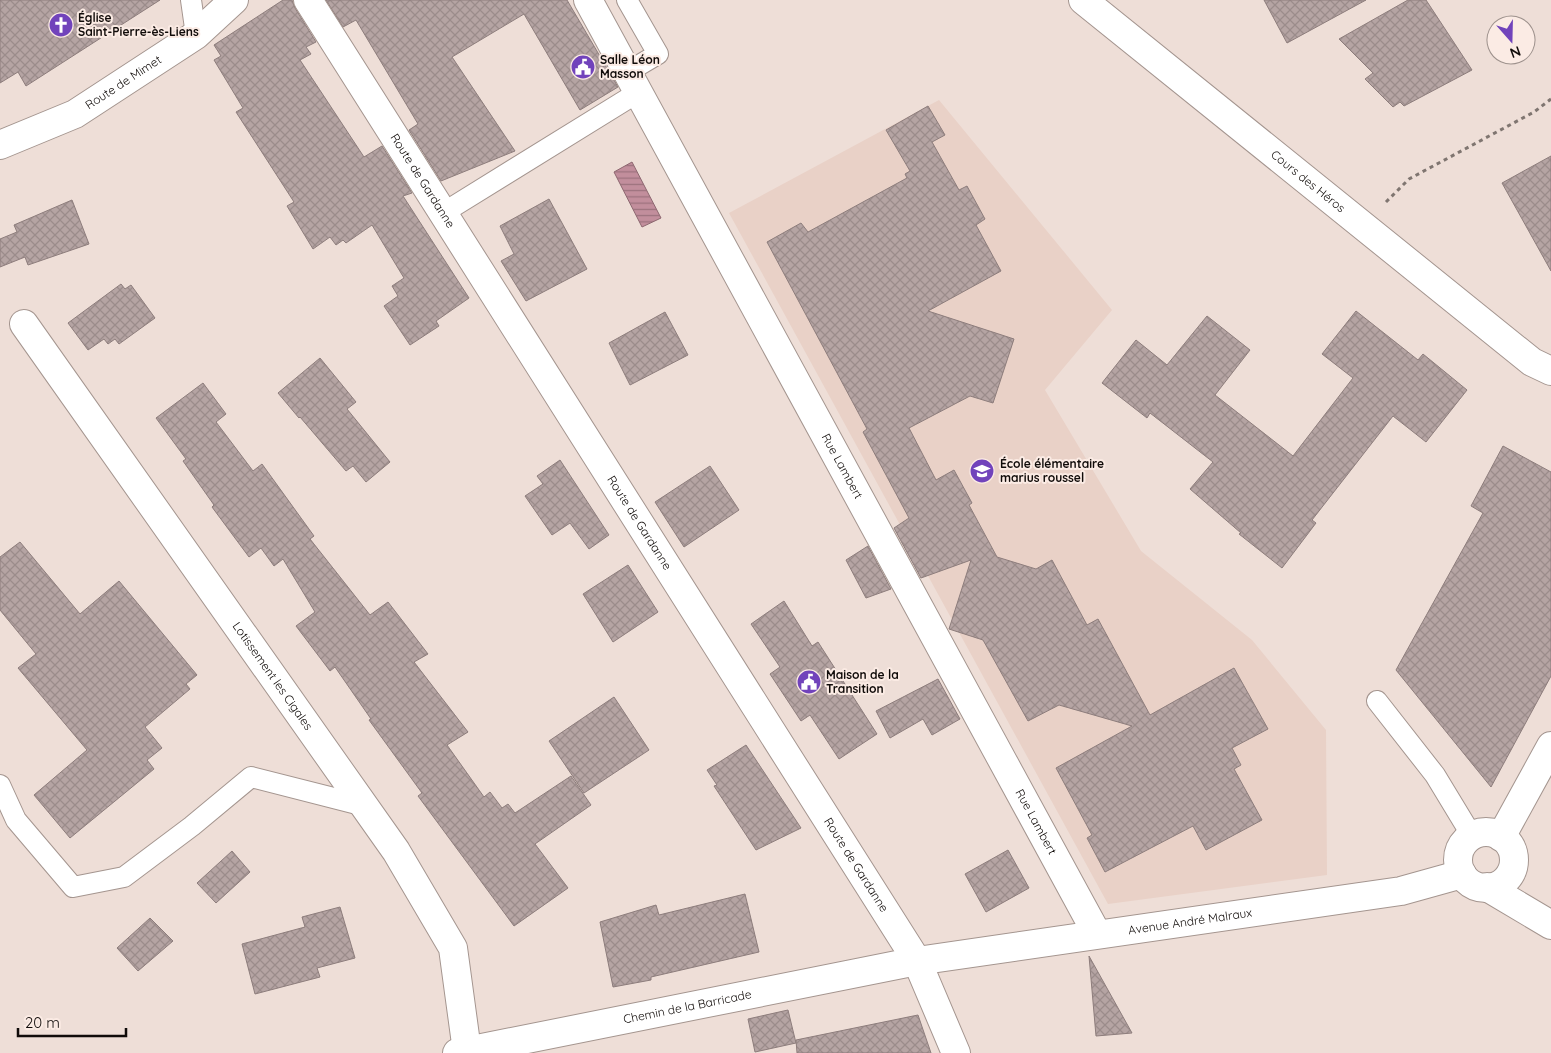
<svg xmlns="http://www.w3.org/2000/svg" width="1551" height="1053" viewBox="0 0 1551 1053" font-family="Quicksand,sans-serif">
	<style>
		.built { fill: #e9d1c7 }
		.water { fill: url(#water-rules); stroke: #8d6770 }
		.building { fill: url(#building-cross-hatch); stroke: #8d7d7c }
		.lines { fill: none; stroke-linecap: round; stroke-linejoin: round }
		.lane-casing { stroke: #a4958f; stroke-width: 22 }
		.street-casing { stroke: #a4958f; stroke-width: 30 }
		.secondary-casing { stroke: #a4958f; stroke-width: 30 }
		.path { stroke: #7f7570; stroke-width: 3; stroke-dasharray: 4 4; stroke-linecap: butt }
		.lane { stroke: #fff; stroke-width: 20 }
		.street { stroke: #fff; stroke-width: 28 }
		.secondary { stroke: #fff; stroke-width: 28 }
		.labels { text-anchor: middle; stroke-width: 4; stroke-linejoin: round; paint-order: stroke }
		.poi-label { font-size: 12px; font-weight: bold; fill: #100b09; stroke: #fbebe4; text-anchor: start }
		.street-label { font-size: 12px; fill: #100b09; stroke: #fbebe4 }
	</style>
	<defs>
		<pattern id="water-rules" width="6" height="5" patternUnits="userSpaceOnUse" patternTransform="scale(1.25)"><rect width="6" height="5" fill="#c28e9c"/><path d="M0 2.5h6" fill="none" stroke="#9c727d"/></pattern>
		<pattern id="building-cross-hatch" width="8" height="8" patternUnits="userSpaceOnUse" patternTransform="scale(1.25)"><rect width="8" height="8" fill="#b5a4a3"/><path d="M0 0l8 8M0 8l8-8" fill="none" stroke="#9b8c8b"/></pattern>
	</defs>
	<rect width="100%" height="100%" fill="#eeded7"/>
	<polygon class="built" points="939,100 1112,310 1045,390 1141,551 1252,640 1326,730 1327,875 1108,904 729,213"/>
	<polygon class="water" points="632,162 661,218 642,227 614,172"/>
	<g class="building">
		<polygon points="0,0 160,0 26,86 18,72 0,83"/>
		<polygon points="283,0 292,0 295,8 316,42 306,47 311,54 300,60 364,157 382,146 412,193 403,196 469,298 436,321 439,326 410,345 384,306 398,296 392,286 404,278 372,225 346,243 343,240 336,245 330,237 313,249 287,206 294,202 236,112 243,108 214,60 221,56 214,45"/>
		<polygon points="326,0 567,0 618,87 580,110 524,14 452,57 515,151 441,181 409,130 418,124 356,20 343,27"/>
		<polygon points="1264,0 1366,0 1287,43"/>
		<polygon points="1408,0 1426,0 1472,70 1404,106 1400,102 1393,107 1365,79 1373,73 1339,39"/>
		<polygon points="928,106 945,135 932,142 959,190 967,186 985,219 976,225 1001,271 928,311 1014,339 993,403 970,396 909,428 936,480 954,470 972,503 969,505 997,557 1036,569 1052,560 1087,625 1098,619 1150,715 1234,668 1268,729 1232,748 1241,765 1234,769 1262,820 1206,850 1193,826 1105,872 1087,838 1092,835 1056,768 1132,726 1059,705 1028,721 983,640 949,629 971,560 921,578 894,528 909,518 863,432 867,429 767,242 801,223 808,232 907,178 905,174 910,171 886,130"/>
		<polygon points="1551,156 1551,271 1502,183"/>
		<polygon points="549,199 587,269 526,301 501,261 514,254 500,226"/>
		<polygon points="72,200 89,244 28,265 25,257 0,267 0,239 17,232 14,225"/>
		<polygon points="121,284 125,289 131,285 155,318 119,344 115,339 108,344 104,339 88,350 68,323"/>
		<polygon points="1356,311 1418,360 1423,354 1467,390 1426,442 1393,416 1312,520 1316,523 1282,568 1239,534 1241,533 1190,489 1213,462 1150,413 1147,418 1102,383 1136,340 1167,365 1207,316 1250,350 1215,395 1293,456 1353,378 1322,354"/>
		<polygon points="665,312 688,355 630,385 609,343"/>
		<polygon points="320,358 356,402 347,409 390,462 366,482 353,466 346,471 300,417 299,418 278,393"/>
		<polygon points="203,383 226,414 216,422 253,471 262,464 314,536 310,539 370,615 388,602 428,654 414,662 468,732 447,745 484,797 490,792 502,808 508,804 515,813 571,776 591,805 535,844 568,888 514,926 418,796 422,793 369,720 371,719 335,667 330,671 296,626 315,612 283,559 274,566 261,548 249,557 212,507 214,505 183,461 186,459 156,418"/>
		<polygon points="1503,446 1551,472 1551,676 1491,787 1396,670 1483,513 1471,506"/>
		<polygon points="560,460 609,535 589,549 570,523 552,535 525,496 543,484 537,476"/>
		<polygon points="710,466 739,510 684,547 655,502"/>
		<polygon points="20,542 80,614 119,581 197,675 186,684 190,689 145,727 162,748 147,760 154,769 70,838 34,795 87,750 18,668 36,654 0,610 0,557"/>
		<polygon points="868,546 891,589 866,598 846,560"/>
		<polygon points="628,565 658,612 613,642 583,594"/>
		<polygon points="784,601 812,646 818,642 877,734 839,759 810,715 801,721 770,674 780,667 751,624"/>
		<polygon points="938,679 960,719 932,735 923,719 890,738 876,711"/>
		<polygon points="614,697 649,750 584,793 549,741"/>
		<polygon points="746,745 801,828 756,850 714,786 717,785 707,770"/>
		<polygon points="1008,850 1029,888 986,912 965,874"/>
		<polygon points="232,851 250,872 216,903 197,883"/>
		<polygon points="745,894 759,952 651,977 651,980 613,987 600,922 656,905 659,915"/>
		<polygon points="340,907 355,958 317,968 320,977 255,994 242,944 305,927 302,917"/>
		<polygon points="150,918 173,941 138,971 117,948"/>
		<polygon points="1089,956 1132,1033 1096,1036"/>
		<polygon points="788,1010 796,1043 755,1052 748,1019"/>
		<polygon points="918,1015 931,1053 797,1053 796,1040"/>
	</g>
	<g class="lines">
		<defs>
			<g id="lane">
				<polyline points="191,0 196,35"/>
				<polyline points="626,73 658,54 627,0"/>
				<polyline points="443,213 637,93"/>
				<polyline points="1377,701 1435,775 1472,836"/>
				<polyline points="0,785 16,820 73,887 124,877 192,826 251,777 365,806"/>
			</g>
			<g id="street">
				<path id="s1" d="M588,0L1097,934"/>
				<path id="s2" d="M24,324L396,851L453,948L467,1051"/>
				<polyline points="1487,887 1551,925"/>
				<path id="s3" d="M457,1053L917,961"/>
			</g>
			<g id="secondary">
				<path id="s4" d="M308,0L917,961L956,1053"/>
				<path id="s5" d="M1083,0L1532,362L1551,371"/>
				<path id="s6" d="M0,145L75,114L196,35L234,0"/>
				<circle cx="1486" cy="860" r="28"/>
				<polyline points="1501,837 1551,746"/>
				<path id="s7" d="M917,961L1401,891L1462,874"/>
			</g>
		</defs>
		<use href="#lane" class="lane-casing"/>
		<use href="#street" class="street-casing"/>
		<use href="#secondary" class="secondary-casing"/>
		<polyline class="path" points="1386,202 1409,179 1534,112 1551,99"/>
		<use href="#lane" class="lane"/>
		<use href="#street" class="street"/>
		<use href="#secondary" class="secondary"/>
	</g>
	<defs>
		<symbol id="church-disc" viewBox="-11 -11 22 22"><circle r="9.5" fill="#7143bb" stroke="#fbebe4"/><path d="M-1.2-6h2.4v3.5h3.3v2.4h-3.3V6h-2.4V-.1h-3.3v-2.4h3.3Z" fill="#fff"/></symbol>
		<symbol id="civic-disc" viewBox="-11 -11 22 22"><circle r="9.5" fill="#7143bb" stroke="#fbebe4"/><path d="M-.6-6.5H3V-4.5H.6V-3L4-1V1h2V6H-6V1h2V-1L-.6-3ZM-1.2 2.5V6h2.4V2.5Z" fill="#fff"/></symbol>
		<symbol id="school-disc" viewBox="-11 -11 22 22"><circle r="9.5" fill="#7143bb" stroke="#fbebe4"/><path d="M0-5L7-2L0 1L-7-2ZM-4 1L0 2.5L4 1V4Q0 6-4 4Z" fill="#fff"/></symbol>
	</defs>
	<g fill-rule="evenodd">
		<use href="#church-disc" x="47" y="11" width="28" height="28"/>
		<use href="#civic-disc" x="569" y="53" width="28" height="28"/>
		<use href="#school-disc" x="968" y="457" width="28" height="28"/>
		<use href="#civic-disc" x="795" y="668" width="28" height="28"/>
	</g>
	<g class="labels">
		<g class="poi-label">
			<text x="78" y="22">Église<tspan x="78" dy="14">Saint-Pierre-ès-Liens</tspan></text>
			<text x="600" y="64">Salle Léon<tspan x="600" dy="14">Masson</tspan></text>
			<text x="1000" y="468">École élémentaire<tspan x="1000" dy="14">marius roussel</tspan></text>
			<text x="826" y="679">Maison de la<tspan x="826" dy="14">Transition</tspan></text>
		</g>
		<g class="street-label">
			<text dy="4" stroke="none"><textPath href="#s6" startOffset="139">Route de Mimet</textPath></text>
			<text dy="4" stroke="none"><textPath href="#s4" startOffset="214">Route de Gardanne</textPath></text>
			<text dy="4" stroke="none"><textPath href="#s5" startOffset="289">Cours des Héros</textPath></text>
			<text dy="4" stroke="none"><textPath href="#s1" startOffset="531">Rue Lambert</textPath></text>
			<text dy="4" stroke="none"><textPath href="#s4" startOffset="619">Route de Gardanne</textPath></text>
			<text dy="4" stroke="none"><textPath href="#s2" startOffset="431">Lotissement les Cigales</textPath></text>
			<text dy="4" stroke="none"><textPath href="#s1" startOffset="936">Rue Lambert</textPath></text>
			<text dy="4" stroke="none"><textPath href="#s4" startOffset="1024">Route de Gardanne</textPath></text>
			<text dy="4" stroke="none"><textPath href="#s7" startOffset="276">Avenue André Malraux</textPath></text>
			<text dy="4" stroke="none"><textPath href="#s3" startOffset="235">Chemin de la Barricade</textPath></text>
		</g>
	</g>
	<g transform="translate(1511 40) rotate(160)"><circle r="24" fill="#fbebe4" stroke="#9d918c"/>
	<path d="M0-4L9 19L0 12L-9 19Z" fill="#7143bb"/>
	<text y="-8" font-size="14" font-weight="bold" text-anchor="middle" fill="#100b09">N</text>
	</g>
	<path d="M18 1028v8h108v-8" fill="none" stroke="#100b09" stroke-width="2.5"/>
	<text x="25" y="1028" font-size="15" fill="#100b09" stroke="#fbebe4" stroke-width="4" paint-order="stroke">20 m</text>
</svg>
